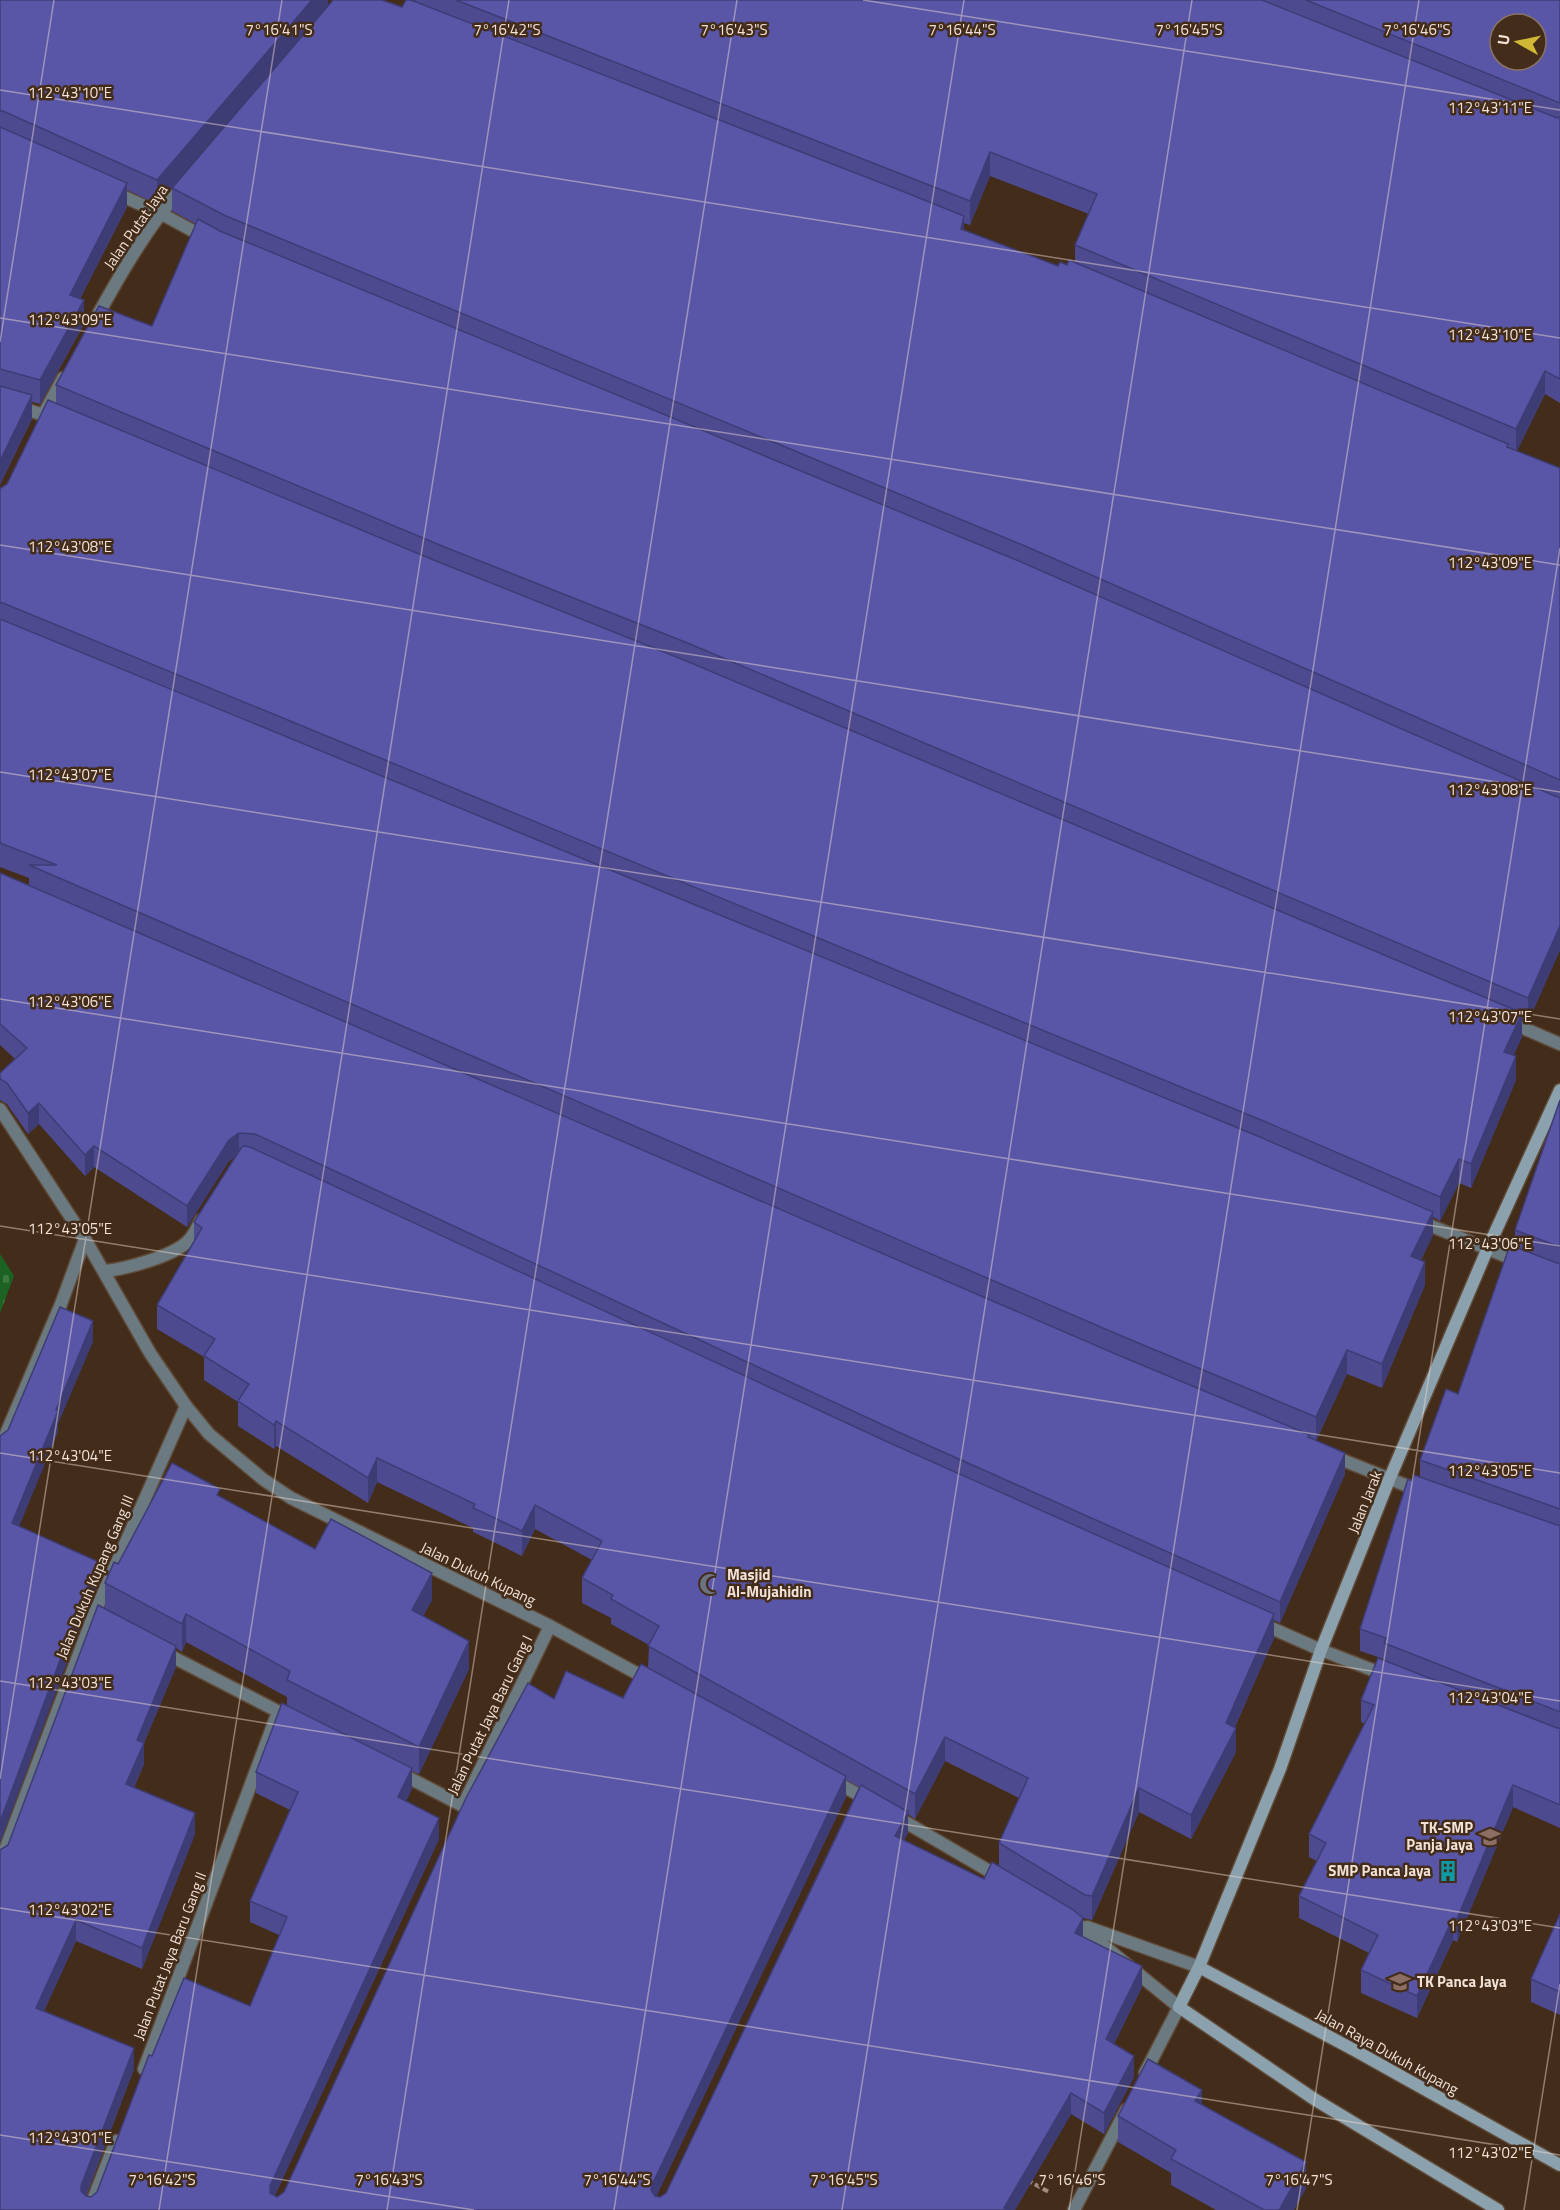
<svg xmlns="http://www.w3.org/2000/svg" width="1560" height="2210" viewBox="0 0 1560 2210" font-family="'Titillium Web',sans-serif">
	<style>
		.cemetery { fill: url(#cemetery-stones) }
		.lines { fill: none; stroke-linecap: round; stroke-linejoin: round }
		.street-casing { stroke: #5f4937; stroke-width: 15 }
		.secondary-casing { stroke: #5f4937; stroke-width: 15 }
		.path { stroke: #9f8c7d; stroke-width: 4; stroke-dasharray: 6 3; stroke-linecap: butt }
		.street { stroke: #6b7981; stroke-width: 12 }
		.secondary { stroke: #8ba1ae; stroke-width: 12 }
		.wall { fill: #4d4a90; fill-rule: evenodd }
		.shaded-wall { fill: #3e3c75 }
		.building { fill: #5956a7; stroke: #3e3c75; stroke-width: 1.5; fill-rule: evenodd }
		.ticks { fill: none; stroke: #f1e1d6; stroke-width: 1.5; stroke-opacity: 0.45 }
		.labels { text-anchor: middle; stroke-width: 5; stroke-linejoin: round; paint-order: stroke }
		.street-label { font-size: 15px; fill: #f1e1d6; stroke: #432c19 }
		.poi-label { font-size: 15px; font-weight: bold; fill: #f1e1d6; stroke: #432c19; text-anchor: start }
		.ticks-label { font-size: 15px; text-anchor: middle; fill: #f1e1d6; stroke: #432c19; stroke-width: 5; stroke-linejoin: round; paint-order: stroke }
	</style>
	<defs>
		<pattern id="cemetery-stones" width="16" height="16" patternUnits="userSpaceOnUse" patternTransform="scale(1.5)"><rect width="16" height="16" fill="#1c6222"/><path d="M2 7V4a2 2 0 0 1 4 0v3zM10 15v-3a2 2 0 0 1 4 0v3z" fill="#3d7841"/></pattern>
	</defs>
	<rect width="100%" height="100%" fill="#432c19"/>
	<polygon class="cemetery" points="0,1254 14,1276 0,1313"/>
	<g class="lines">
		<defs>
			<g id="street">
				<polyline points="111,191 160,213 206,238"/>
				<path d="M95,320C121,273 147,228 182,187"/>
				<polyline points="0,401 56,419"/>
				<polyline points="43,415 63,378"/>
				<polyline points="1507,1021 1560,1044"/>
				<polyline points="0,1109 85,1239 150,1353 186,1406 209,1434 264,1480 291,1498 550,1626 649,1680"/>
				<polyline points="1419,1221 1520,1262"/>
				<path d="M105,1271C125,1269 175,1256 189,1240C194,1235 197,1227 201,1220"/>
				<polyline points="0,1448 61,1304 85,1239"/>
				<polyline points="1330,1455 1420,1491"/>
				<polyline points="1260,1623 1321,1650 1388,1676"/>
				<polyline points="163,1652 283,1714"/>
				<polyline points="398,1772 463,1806"/>
				<polyline points="832,1780 870,1801"/>
				<polyline points="465,1801 550,1626"/>
				<polyline points="895,1816 1001,1878"/>
				<polyline points="0,1863 94,1614 186,1406"/>
				<polyline points="1071,1919 1179,2007 1145,2073"/>
				<polyline points="1087,1927 1199,1967"/>
				<polyline points="144,2069 278,1712"/>
				<polyline points="89,2210 116,2141"/>
				<polyline points="1074,2210 1126,2110"/>
			</g>
			<g id="secondary">
				<polyline points="1199,1967 1356,2051 1560,2165"/>
				<polyline points="1498,2210 1314,2099 1179,2007 1199,1967 1280,1769 1321,1650 1389,1480 1487,1250 1560,1090"/>
			</g>
		</defs>
		<use href="#street" class="street-casing"/>
		<use href="#secondary" class="secondary-casing"/>
		<polyline class="path" points="1027,2180 1049,2192"/>
		<use href="#street" class="street"/>
		<use href="#secondary" class="secondary"/>
	</g>
	<g class="wall">
		<polygon points="0,0 328,0 328,5 157,204 127,190 127,207 80,299 84,324 40,404 32,402 32,419 0,485"/>
		<path d="M415,0H1560V403L1545,394L1517,451L1560,468V950L1528,1022L1522,1019V1037L1513,1056L1516,1080L1471,1188L1459,1183L1440,1221L1433,1217V1235L1421,1260L1425,1285L1382,1388L1347,1374L1316,1441L1345,1474L1280,1623L1274,1620V1638L1235,1727L1236,1752L1191,1839L1139,1812L1092,1920L1083,1918V1937L1142,1987L1114,2044L1134,2077L1104,2134L1071,2114L1015,2210H0L1,1850L8,1845L105,1608V1583L118,1564L220,1497L315,1549L432,1600L423,1616L469,1669L419,1774L412,1771V1789L406,1801L439,1839L274,2196L277,2197L284,2192L554,1699L623,1698L648,1668L649,1645L611,1624V1618L582,1603V1578L592,1560L535,1529L522,1556L473,1532V1528L377,1482L368,1503L276,1446L274,1449L238,1426V1402L204,1380V1357L157,1329V1305L194,1241V1222L236,1156L229,1161L187,1227L94,1167L85,1176L39,1124L28,1134L7,1104L0,1100V1073L15,1059L0,1045V873L29,886V878L0,867V488H1L7,484L56,403V385L152,326L196,224L172,211V188L402,7L415,2ZM990,176L1089,214L1075,245V263L1058,266L964,230V223L970,225ZM186,1642L287,1697V1705L256,1772V1793L290,1810L250,1901V1922L279,1935L250,2006L152,2056L97,2192L91,2197L86,2196L134,2069L44,2011L76,1941L142,1969L195,1834L134,1788L144,1764V1743L176,1667V1648L182,1652ZM945,1761L1019,1798L999,1843V1866L984,1879L904,1840L908,1833V1814L915,1819ZM846,1780L859,1787L666,2193L660,2197L656,2196L846,1797Z"/>
		<polygon points="1560,1100 1560,1828 1513,1807 1457,1942 1453,1940 1417,2018 1361,1993 1361,1970 1369,1953 1299,1918 1299,1896 1317,1861 1309,1857 1309,1834 1365,1724 1361,1722 1361,1700 1384,1661 1384,1659 1360,1651 1360,1629 1412,1481 1420,1477 1420,1460 1458,1394 1515,1247 1515,1230"/>
		<polygon points="1560,1914 1560,2015 1531,2002 1531,1979"/>
		<polygon points="1202,2104 1306,2188 1294,2210 1216,2210 1171,2185 1171,2173 1118,2142 1118,2116"/>
	</g>
	<g class="shaded-wall">
		<polygon points="312,0 328,0 328,5 157,204 157,180"/>
		<polygon points="990,152 990,176 970,225 970,201"/>
		<polygon points="127,183 127,207 70,318 70,295"/>
		<polygon points="964,216 964,240 961,229"/>
		<polygon points="84,300 84,324 40,404 40,380"/>
		<polygon points="1545,371 1545,394 1516,453 1516,429"/>
		<polygon points="32,395 32,419 0,485 0,461"/>
		<polygon points="1560,926 1560,950 1528,1022 1528,998"/>
		<polygon points="1522,1013 1522,1037 1504,1076 1504,1052"/>
		<polygon points="1516,1056 1516,1080 1471,1188 1471,1164"/>
		<polygon points="39,1103 39,1124 28,1134 28,1113"/>
		<polygon points="239,1133 239,1154 229,1161 187,1227 187,1206 229,1140"/>
		<polygon points="94,1146 94,1167 85,1176 85,1155"/>
		<polygon points="1459,1159 1459,1183 1440,1221 1440,1197"/>
		<polygon points="1433,1212 1433,1235 1411,1280 1411,1256"/>
		<polygon points="1425,1262 1425,1285 1382,1388 1382,1364"/>
		<polygon points="93,1321 93,1342 58,1424 58,1432 12,1544 12,1523 56,1410"/>
		<polygon points="1347,1350 1347,1374 1316,1441 1316,1417"/>
		<polygon points="276,1421 276,1446 274,1449 274,1425"/>
		<polygon points="1345,1453 1345,1474 1280,1623 1280,1602"/>
		<polygon points="377,1458 377,1482 368,1503 368,1478"/>
		<polygon points="535,1505 535,1529 522,1556 522,1531"/>
		<polygon points="99,1562 99,1583 86,1611 0,1843 0,1822 86,1590"/>
		<polygon points="432,1573 432,1600 412,1637 412,1610"/>
		<polygon points="186,1614 186,1642 182,1652 182,1624"/>
		<polygon points="1274,1614 1274,1638 1229,1740 1236,1728 1236,1752 1191,1839 1191,1815 1226,1723"/>
		<polygon points="469,1641 469,1669 419,1774 419,1747"/>
		<polygon points="176,1646 176,1667 144,1743 144,1764 126,1805 126,1784 137,1740"/>
		<polygon points="945,1737 945,1761 915,1819 915,1794"/>
		<polygon points="412,1768 412,1789 398,1818 398,1797"/>
		<polygon points="846,1776 846,1797 652,2206 652,2185"/>
		<polygon points="1513,1785 1513,1807 1457,1942 1457,1919"/>
		<polygon points="1139,1788 1139,1812 1092,1920 1092,1896"/>
		<polygon points="908,1812 908,1833 895,1857 895,1836"/>
		<polygon points="195,1813 195,1834 142,1969 142,1948"/>
		<polygon points="439,1818 439,1839 270,2207 270,2186"/>
		<polygon points="1083,1918 1083,1939 1075,1933"/>
		<polygon points="1453,1918 1453,1940 1417,2018 1417,1996"/>
		<polygon points="76,1920 76,1941 36,2029 36,2008"/>
		<polygon points="1142,1966 1142,1987 1106,2060 1106,2039"/>
		<polygon points="134,2048 134,2069 81,2207 81,2186"/>
		<polygon points="1134,2056 1134,2077 1104,2134 1104,2113"/>
		<polygon points="1202,2090 1202,2116 1195,2101"/>
		<polygon points="1071,2093 1071,2114 1015,2210 1004,2210 1004,2208"/>
		<polygon points="1306,2162 1306,2188 1294,2210 1279,2210"/>
	</g>
	<g class="building">
		<polygon points="0,0 312,0 157,180 3,111 0,111"/>
		<polygon points="333,0 382,0 402,7 406,0 411,0 907,193 964,216 961,229 1058,266 1060,262 1067,265 1069,260 1508,444 1507,447 1560,468 1560,780 1025,546 226,216 172,188"/>
		<polygon points="456,0 1262,0 1557,118 1560,117 1560,379 1545,371 1516,429 1075,245 1097,194 990,152 970,201"/>
		<path d="M1306,0H1560V103ZM1500,24H1536V60H1500Z"/>
		<polygon points="0,127 127,183 70,295 84,300 40,380 0,369"/>
		<polygon points="198,219 220,231 1019,561 1557,797 1560,797 1560,926 1528,998 690,644 447,548 56,385 99,306 152,326"/>
		<polygon points="0,386 32,395 0,461"/>
		<polygon points="48,400 441,563 684,660 1522,1013 1504,1052 1516,1056 1471,1164 1459,1159 1440,1197 1266,1122 3,603 0,603 0,488 1,488 7,484"/>
		<polygon points="0,619 1260,1137 1433,1212 1411,1256 1425,1262 1382,1364 1347,1350 1316,1417 1124,1337 29,865 57,865 0,843"/>
		<polygon points="0,873 1118,1355 1310,1435 1308,1437 1345,1453 1280,1602 896,1431 255,1134 239,1133 229,1140 187,1206 94,1146 85,1155 39,1103 28,1113 7,1083 0,1079 0,1073 27,1048 0,1024"/>
		<polygon points="1560,1100 1560,1247 1515,1230"/>
		<polygon points="244,1146 250,1147 890,1443 1274,1614 1226,1723 1236,1728 1191,1815 1139,1788 1092,1896 1085,1895 999,1843 1028,1778 945,1737 915,1794 648,1646 659,1626 611,1599 613,1595 582,1578 602,1541 535,1505 522,1531 473,1508 475,1504 377,1458 368,1478 276,1421 274,1425 238,1401 249,1384 204,1356 215,1339 157,1305 202,1228 194,1222 241,1148"/>
		<polygon points="1510,1245 1557,1263 1560,1263 1560,1509 1420,1460 1446,1389 1458,1394"/>
		<polygon points="60,1307 93,1321 56,1410 58,1411 12,1523 99,1562 86,1590 0,1822 0,1436 8,1430"/>
		<polygon points="172,1463 220,1489 217,1495 315,1549 331,1519 432,1573 412,1610 469,1641 419,1747 287,1680 290,1671 186,1614 182,1624 105,1583 114,1562 118,1564"/>
		<polygon points="1414,1475 1557,1525 1560,1525 1560,1712 1384,1643 1386,1638 1360,1629 1408,1479 1412,1481"/>
		<polygon points="98,1605 176,1646 137,1740 144,1743 126,1784 195,1813 142,1948 76,1920 36,2008 134,2048 81,2186 81,2191 86,2196 91,2197 97,2192 149,2055 152,2056 184,1978 250,2006 287,1917 250,1901 298,1792 256,1772 282,1703 412,1768 398,1797 439,1818 270,2186 270,2193 277,2197 284,2192 466,1798 528,1683 554,1699 566,1671 623,1698 641,1664 846,1776 652,2185 651,2190 655,2196 660,2197 666,2193 861,1785 908,1812 895,1836 984,1879 992,1862 1072,1909 1083,1918 1075,1933 1142,1966 1106,2039 1134,2056 1104,2113 1071,2093 1004,2208 1008,2210 0,2210 0,1850 8,1845"/>
		<polygon points="1378,1658 1557,1728 1560,1728 1560,1805 1513,1785 1457,1919 1453,1918 1417,1996 1361,1970 1378,1935 1299,1896 1326,1843 1309,1834 1374,1705 1361,1700"/>
		<polygon points="1560,1914 1560,1992 1531,1979"/>
		<polygon points="1148,2059 1202,2090 1195,2101 1306,2162 1279,2210 1264,2210 1171,2159 1176,2150 1118,2116"/>
	</g>
	<path class="ticks" d="M863,0L1560,110M0,90L1560,338M0,318L1560,565M0,342L54,0M0,545L1560,792M0,772L1560,1019M0,999L1560,1246M0,1226L1560,1473M0,1453L1560,1701M0,1681L1560,1928M0,1779L282,0M0,1908L1560,2155M0,2135L474,2210M159,2210L509,0M387,2210L737,0M614,2210L964,0M842,2210L1192,0M1069,2210L1419,0M1297,2210L1560,548M1524,2210L1560,1984"/>
	<defs>
		<symbol id="mosque-bare" viewBox="-9 -9 18 18"><path d="M3.5-4.9A6 6 0 1 0 3.5 4.9A5 5 0 1 1 3.5-4.9Z" fill="#6b7280" stroke="#432c19" stroke-width="2.5" paint-order="stroke"/></symbol>
		<symbol id="school-bare" viewBox="-9 -9 18 18"><path d="M0-5L7-2L0 1L-7-2ZM-4 1L0 2.5L4 1V4Q0 6-4 4Z" fill="#8d6e63" stroke="#432c19" stroke-width="2.5" paint-order="stroke"/></symbol>
		<symbol id="building-bare" viewBox="-9 -9 18 18"><path d="M-4-6H4V6H1V3H-1V6H-4ZM-2.5-4.3h1.7v1.8h-1.7ZM.8-4.3h1.7v1.8H.8ZM-2.5-1h1.7V.8h-1.7ZM.8-1h1.7V.8H.8Z" fill="#0f9aa8" stroke="#432c19" stroke-width="2.5" paint-order="stroke"/></symbol>
	</defs>
	<g fill-rule="evenodd">
		<use href="#mosque-bare" x="695" y="1569" width="30" height="30"/>
		<use href="#school-bare" x="1475" y="1822" width="30" height="30"/>
		<use href="#building-bare" x="1433" y="1856" width="30" height="30"/>
		<use href="#school-bare" x="1385" y="1967" width="30" height="30"/>
	</g>
	<g class="labels">
		<g class="street-label">
			<text transform="translate(136 227) rotate(-55)" y="5">Jalan Putat Jaya</text>
			<text transform="translate(1365 1502) rotate(-68)" y="5">Jalan Jarak</text>
			<text transform="translate(478 1574) rotate(26)" y="5">Jalan Dukuh Kupang</text>
			<text transform="translate(95 1577) rotate(-67)" y="5">Jalan Dukuh Kupang Gang III</text>
			<text transform="translate(490 1715) rotate(-64)" y="5">Jalan Putat Jaya Baru Gang I</text>
			<text transform="translate(170 1956) rotate(-69)" y="5">Jalan Putat Jaya Baru Gang II</text>
			<text transform="translate(1387 2052) rotate(29)" y="5">Jalan Raya Dukuh Kupang</text>
		</g>
		<g class="poi-label">
			<text x="727" y="1580">Masjid<tspan x="727" dy="17">Al-Mujahidin</tspan></text>
			<text x="1473" y="1833" text-anchor="end">TK-SMP<tspan x="1473" dy="17">Panja Jaya</tspan></text>
			<text x="1431" y="1876" text-anchor="end">SMP Panca Jaya</text>
			<text x="1417" y="1987">TK Panca Jaya</text>
		</g>
	</g>
	<g class="ticks-label">
		<text x="279" y="35">7°16'41"S</text>
		<text x="507" y="35">7°16'42"S</text>
		<text x="734" y="35">7°16'43"S</text>
		<text x="962" y="35">7°16'44"S</text>
		<text x="1189" y="35">7°16'45"S</text>
		<text x="1417" y="35">7°16'46"S</text>
		<text x="70" y="98">112°43'10"E</text>
		<text x="1490" y="113">112°43'11"E</text>
		<text x="70" y="325">112°43'09"E</text>
		<text x="1490" y="340">112°43'10"E</text>
		<text x="70" y="552">112°43'08"E</text>
		<text x="1490" y="568">112°43'09"E</text>
		<text x="70" y="780">112°43'07"E</text>
		<text x="1490" y="795">112°43'08"E</text>
		<text x="70" y="1007">112°43'06"E</text>
		<text x="1490" y="1022">112°43'07"E</text>
		<text x="70" y="1234">112°43'05"E</text>
		<text x="1490" y="1249">112°43'06"E</text>
		<text x="70" y="1461">112°43'04"E</text>
		<text x="1490" y="1476">112°43'05"E</text>
		<text x="70" y="1688">112°43'03"E</text>
		<text x="1490" y="1703">112°43'04"E</text>
		<text x="70" y="1915">112°43'02"E</text>
		<text x="1490" y="1931">112°43'03"E</text>
		<text x="70" y="2143">112°43'01"E</text>
		<text x="1490" y="2158">112°43'02"E</text>
		<text x="162" y="2185">7°16'42"S</text>
		<text x="389" y="2185">7°16'43"S</text>
		<text x="617" y="2185">7°16'44"S</text>
		<text x="844" y="2185">7°16'45"S</text>
		<text x="1072" y="2185">7°16'46"S</text>
		<text x="1299" y="2185">7°16'47"S</text>
	</g>
	<g transform="translate(1518 42) rotate(279)"><circle r="28" fill="#432c19" stroke="#897465" stroke-width="1.5"/>
	<path d="M0-4.5L10 22L0 15L-10 22Z" fill="#d0b736"/>
	<text y="-9" font-size="16" font-weight="bold" text-anchor="middle" fill="#f1e1d6">U</text>
	</g>
</svg>
